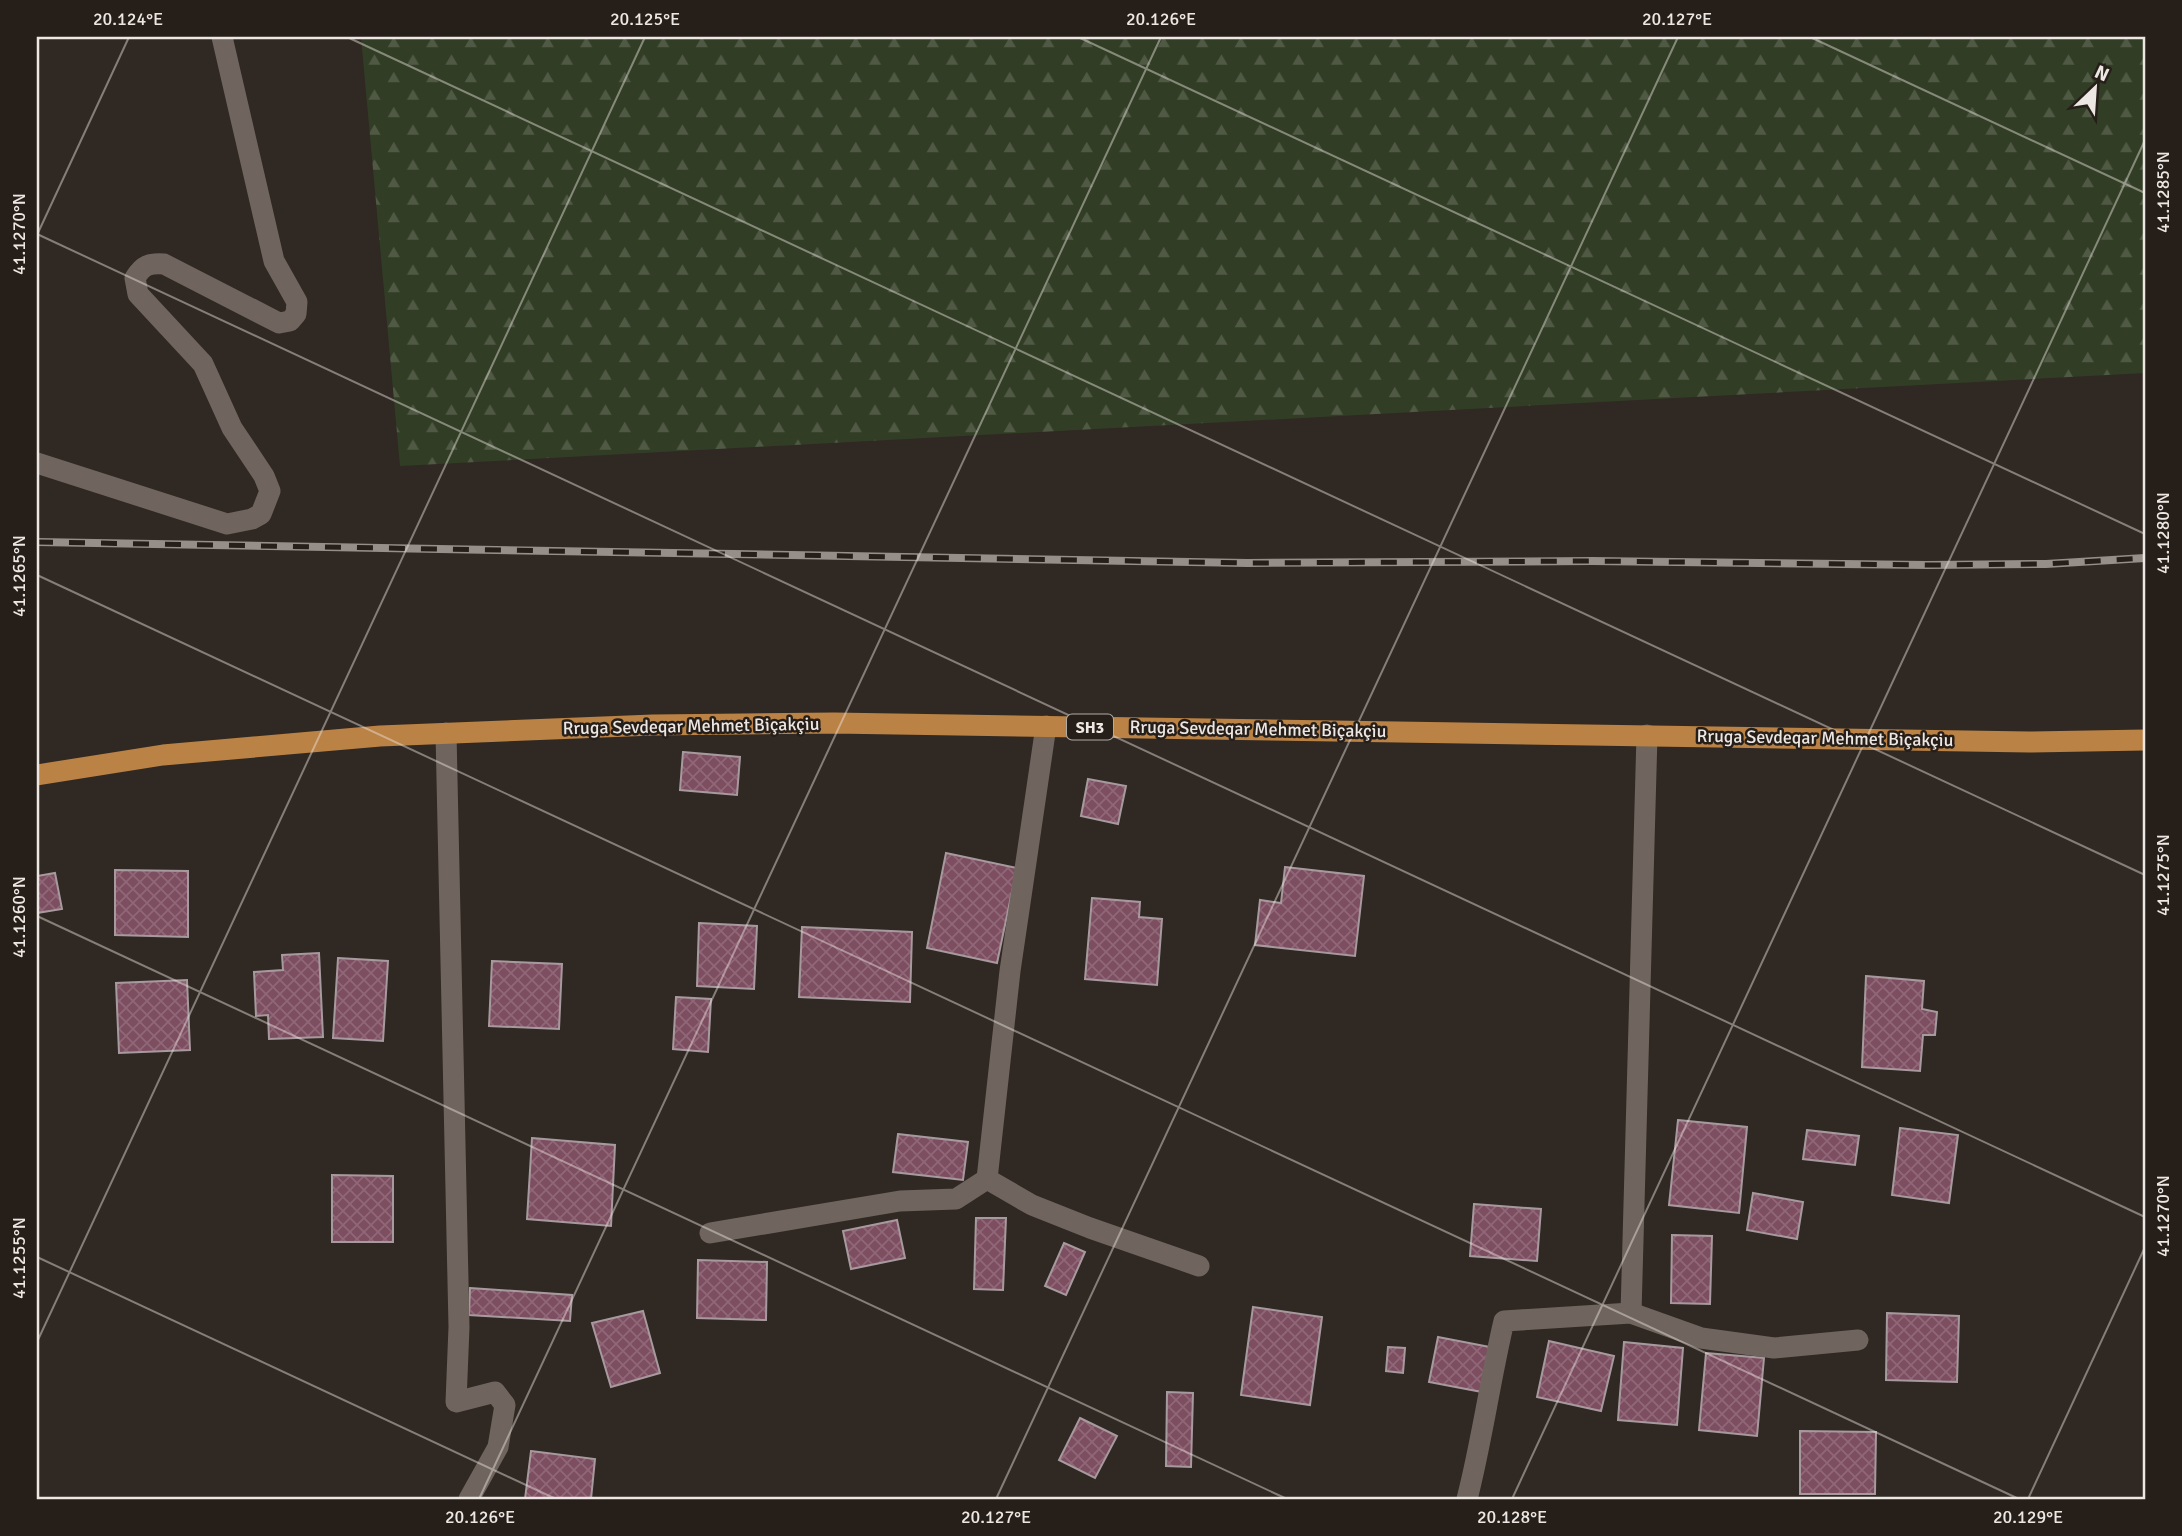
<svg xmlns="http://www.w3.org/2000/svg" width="2182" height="1536" viewBox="0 0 2182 1536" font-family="Signika,sans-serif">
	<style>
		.forest { fill: url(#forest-firs) }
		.building { fill: url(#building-cross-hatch); stroke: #a79a9e; stroke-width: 2 }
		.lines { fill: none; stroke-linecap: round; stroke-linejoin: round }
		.minor { stroke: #6f655e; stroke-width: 21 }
		.major { stroke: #ba8245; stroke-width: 21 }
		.rail-casing { stroke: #958e89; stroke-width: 8 }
		.rail { stroke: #261e18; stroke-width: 5; stroke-dasharray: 16; stroke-linecap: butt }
		.ticks { fill: none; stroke: #ede7e3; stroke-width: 2; stroke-opacity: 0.45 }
		.labels { text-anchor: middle; stroke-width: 5; stroke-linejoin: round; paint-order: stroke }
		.shield { fill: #261e18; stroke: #b1aba6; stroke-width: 2 }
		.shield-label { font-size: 16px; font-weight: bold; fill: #ede7e3 }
		.street-label { font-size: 18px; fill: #ede7e3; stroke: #261e18 }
		.neatline { fill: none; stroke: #ede7e3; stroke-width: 2.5 }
		.ticks-label { font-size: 18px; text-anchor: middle; fill: #ede7e3 }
	</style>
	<defs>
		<pattern id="forest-firs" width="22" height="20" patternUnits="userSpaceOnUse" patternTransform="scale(1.75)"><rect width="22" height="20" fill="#313d24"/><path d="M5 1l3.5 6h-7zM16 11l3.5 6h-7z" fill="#4f5944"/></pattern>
		<pattern id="building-cross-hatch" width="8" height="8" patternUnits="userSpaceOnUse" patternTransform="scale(1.75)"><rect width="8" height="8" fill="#7d4d60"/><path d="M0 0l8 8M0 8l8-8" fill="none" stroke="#906777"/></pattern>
	</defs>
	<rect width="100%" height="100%" fill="#302822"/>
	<polygon class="forest" points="361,37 2145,37 2145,373 400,466"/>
	<g class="building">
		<polygon points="683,752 740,757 737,795 680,790"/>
		<polygon points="1088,779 1126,786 1118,824 1081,816"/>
		<polygon points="946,853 1017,868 997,963 927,948"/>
		<polygon points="1285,867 1364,876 1355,956 1255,945 1260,900 1281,903"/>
		<polygon points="115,870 188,871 188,937 115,935"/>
		<polygon points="55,873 62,909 37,913 37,876"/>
		<polygon points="1092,898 1140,902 1139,917 1162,919 1157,985 1085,979"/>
		<polygon points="699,923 757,926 754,989 697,986"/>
		<polygon points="802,927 912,932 910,1002 799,997"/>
		<polygon points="319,953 323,1037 269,1039 268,1015 256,1016 254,972 283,970 282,955"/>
		<polygon points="338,958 388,961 383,1041 333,1038"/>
		<polygon points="492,961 562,964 559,1029 489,1026"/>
		<polygon points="1866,976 1924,981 1922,1009 1937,1012 1935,1035 1923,1035 1920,1071 1862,1067"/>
		<polygon points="187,980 190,1050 119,1053 116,983"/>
		<polygon points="676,997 711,999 708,1052 673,1049"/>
		<polygon points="1678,1120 1747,1127 1739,1213 1669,1205"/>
		<polygon points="1900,1128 1958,1135 1949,1203 1892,1195"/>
		<polygon points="1807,1130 1859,1136 1855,1165 1803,1159"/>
		<polygon points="898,1134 968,1142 963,1180 893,1172"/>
		<polygon points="532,1138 615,1145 611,1226 527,1219"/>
		<polygon points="332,1175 393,1176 393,1242 332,1242"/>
		<polygon points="1753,1193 1803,1202 1797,1239 1747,1230"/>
		<polygon points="1474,1204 1541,1209 1537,1261 1470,1256"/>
		<polygon points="976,1218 1006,1218 1003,1290 974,1289"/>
		<polygon points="897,1220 905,1258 851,1269 843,1231"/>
		<polygon points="1672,1235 1712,1236 1710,1304 1671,1303"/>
		<polygon points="1064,1243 1085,1252 1066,1295 1045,1286"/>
		<polygon points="698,1260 767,1262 766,1320 697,1318"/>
		<polygon points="470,1288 572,1295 570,1321 469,1315"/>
		<polygon points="1253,1307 1322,1317 1310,1405 1241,1395"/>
		<polygon points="643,1311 660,1373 611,1387 592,1323"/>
		<polygon points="1887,1313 1959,1316 1957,1382 1886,1380"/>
		<polygon points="1438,1337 1490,1347 1482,1392 1429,1382"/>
		<polygon points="1549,1341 1614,1356 1601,1411 1537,1397"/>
		<polygon points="1624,1342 1683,1348 1677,1425 1618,1420"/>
		<polygon points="1388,1347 1405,1348 1403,1373 1386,1371"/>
		<polygon points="1706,1353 1764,1358 1757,1436 1699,1430"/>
		<polygon points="1167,1392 1193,1393 1191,1467 1166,1466"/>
		<polygon points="1080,1418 1117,1436 1095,1478 1059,1460"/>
		<polygon points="1800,1431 1876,1432 1875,1494 1800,1494"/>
		<polygon points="531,1451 595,1459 591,1499 525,1499"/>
	</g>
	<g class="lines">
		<g class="minor">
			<path d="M37,463L227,524L252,519L261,514L270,491L264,476L232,428L203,364L138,294L135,278C143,265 149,263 164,264L279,323L290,321L296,314L297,302L274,261L222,37"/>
			<polyline points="446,733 459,1327 456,1402 495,1392 505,1405 498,1447 469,1499"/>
			<polyline points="987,1179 1010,971 1046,726"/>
			<polyline points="710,1233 900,1201 956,1199 987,1179 1032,1205 1090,1228 1199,1266"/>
			<polyline points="1631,1313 1647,735"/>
			<path d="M1467,1499C1482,1441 1490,1380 1504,1321L1631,1313L1701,1338L1774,1348L1858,1340"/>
		</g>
		<polyline class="major" points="37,775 163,755 380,736 653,725 834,723 2029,742 2145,740"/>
		<defs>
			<polyline id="rail" points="37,542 1248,563 1592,561 1927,565 2046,564 2145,558"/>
		</defs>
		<use href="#rail" class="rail-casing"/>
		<use href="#rail" class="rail"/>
	</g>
	<path class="ticks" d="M347,37L2145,875M1078,37L2145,534M1810,37L2145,193M37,234L2145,1217M37,235L129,37M37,575L2019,1499M37,916L1287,1499M37,1257L556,1499M37,1342L645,37M479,1499L1161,37M996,1499L1678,37M1512,1499L2145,140M2028,1499L2145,1247"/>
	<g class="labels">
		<rect class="shield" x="1067" y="714.5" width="46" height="25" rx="5"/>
		<g class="shield-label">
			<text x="1090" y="733">SH3</text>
		</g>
		<g class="street-label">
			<text transform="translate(691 726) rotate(-1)" y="6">Rruga Sevdeqar Mehmet Biçakçiu</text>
			<text transform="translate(1258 729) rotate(1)" y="6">Rruga Sevdeqar Mehmet Biçakçiu</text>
			<text transform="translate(1825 738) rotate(1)" y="6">Rruga Sevdeqar Mehmet Biçakçiu</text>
		</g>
	</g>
	<rect width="2182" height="1536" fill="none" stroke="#261e18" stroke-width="77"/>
	<g transform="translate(2095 88) rotate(25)" stroke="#261e18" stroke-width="5" paint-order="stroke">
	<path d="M0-5L12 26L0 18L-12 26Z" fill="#ede7e3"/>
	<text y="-10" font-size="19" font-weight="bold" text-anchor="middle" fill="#ede7e3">N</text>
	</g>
	<rect x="38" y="38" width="2106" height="1460" class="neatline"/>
	<g class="ticks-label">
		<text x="128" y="25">20.124°E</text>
		<text x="645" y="25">20.125°E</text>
		<text x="1161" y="25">20.126°E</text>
		<text x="1677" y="25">20.127°E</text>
		<text transform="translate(2163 192) rotate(-90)" y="6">41.1285°N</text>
		<text transform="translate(19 234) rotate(-90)" y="6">41.1270°N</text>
		<text transform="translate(2163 533) rotate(-90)" y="6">41.1280°N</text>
		<text transform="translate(19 576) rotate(-90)" y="6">41.1265°N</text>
		<text transform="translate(2163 875) rotate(-90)" y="6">41.1275°N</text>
		<text transform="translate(19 917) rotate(-90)" y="6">41.1260°N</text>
		<text transform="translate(2163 1216) rotate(-90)" y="6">41.1270°N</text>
		<text transform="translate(19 1258) rotate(-90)" y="6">41.1255°N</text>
		<text x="480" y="1523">20.126°E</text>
		<text x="996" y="1523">20.127°E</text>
		<text x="1512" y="1523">20.128°E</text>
		<text x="2028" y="1523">20.129°E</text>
	</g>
</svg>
